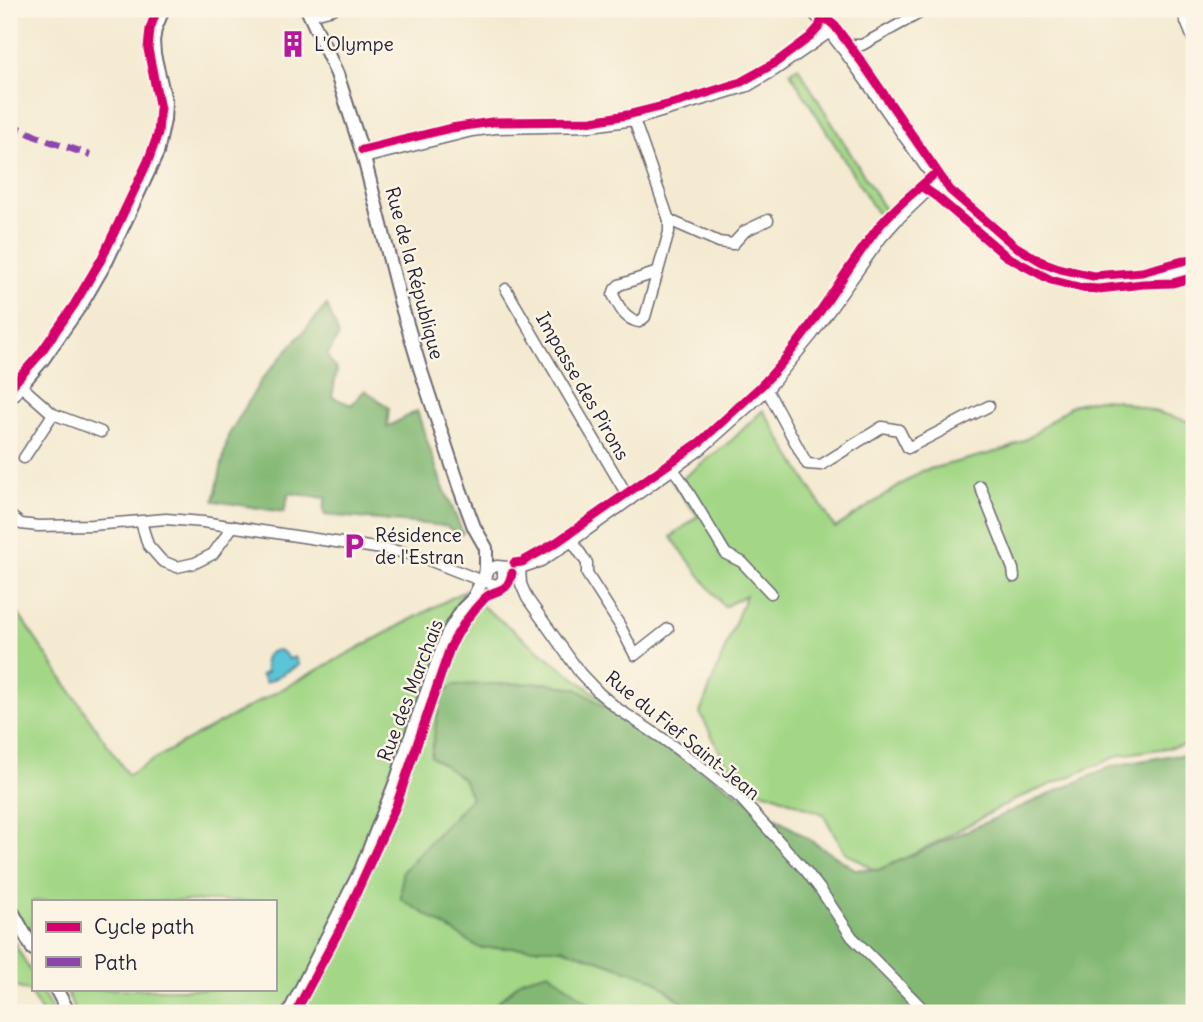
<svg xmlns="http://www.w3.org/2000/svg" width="1203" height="1022" viewBox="0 0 1203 1022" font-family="Delius,sans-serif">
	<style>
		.green { fill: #a3d786; stroke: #627c60; stroke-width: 2 }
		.forest { fill: #82b873; stroke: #526d57; stroke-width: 2 }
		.water { fill: #5bc4d7; stroke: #3e7389; stroke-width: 2 }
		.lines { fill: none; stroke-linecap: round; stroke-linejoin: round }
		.minor-casing { stroke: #6c6870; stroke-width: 13 }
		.tertiary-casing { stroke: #6c6870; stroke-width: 16 }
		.minor { stroke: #fff; stroke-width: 10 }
		.tertiary { stroke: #fff; stroke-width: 12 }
		.quiet { stroke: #8e44ad; stroke-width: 7; stroke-dasharray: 14 7; stroke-linecap: butt }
		.cycleway-casing { stroke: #fcf5e5; stroke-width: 13 }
		.cycleway { stroke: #d6006c; stroke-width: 9 }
		.labels { text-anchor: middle; stroke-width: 5; stroke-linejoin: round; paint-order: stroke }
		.poi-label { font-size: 19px; fill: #22223b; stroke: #fcf5e5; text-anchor: start }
		.street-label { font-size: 19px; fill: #22223b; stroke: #fcf5e5 }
	</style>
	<rect width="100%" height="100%" fill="#fcf5e5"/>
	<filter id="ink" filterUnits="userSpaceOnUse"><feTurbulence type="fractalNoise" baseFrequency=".0143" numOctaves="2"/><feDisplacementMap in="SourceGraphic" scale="14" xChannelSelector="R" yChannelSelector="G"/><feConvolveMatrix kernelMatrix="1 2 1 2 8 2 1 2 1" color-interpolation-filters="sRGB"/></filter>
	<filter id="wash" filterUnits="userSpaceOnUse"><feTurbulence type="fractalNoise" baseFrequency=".00686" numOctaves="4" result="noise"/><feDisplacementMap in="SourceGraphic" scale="28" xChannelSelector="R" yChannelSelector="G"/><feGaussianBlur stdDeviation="1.57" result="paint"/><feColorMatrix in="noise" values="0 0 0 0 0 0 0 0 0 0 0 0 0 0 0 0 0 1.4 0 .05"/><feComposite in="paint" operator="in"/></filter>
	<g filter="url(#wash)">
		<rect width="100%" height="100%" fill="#f4ead1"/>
		<g class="green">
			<polygon points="798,67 886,212 880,218 790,72"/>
			<polygon points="1098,399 1116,400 1194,423 1194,744 1120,755 1090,768 1014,800 880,873 845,852 823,814 772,794 736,783 700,713 746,595 724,607 671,537 698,516 674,485 732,440 763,410 835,528 922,471 1007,449 1030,437 1072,405"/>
			<polygon points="466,590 452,610 473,599 758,820 830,1013 76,1013 65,989 275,989 275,901 33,901 33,935 9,906 9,600 128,775 182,743"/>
			<polygon points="9,933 33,976 33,989 40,989 54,1013 42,1013 29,991 9,985"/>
		</g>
		<g class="forest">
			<polygon points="327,305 339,336 327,356 337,370 332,397 351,405 365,390 389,408 387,427 417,411 441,482 463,533 459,535 446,526 325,515 323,510 326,498 289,493 284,512 214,501 228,436 262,379"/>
			<polygon points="546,683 577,689 855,869 878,870 1113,766 1168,756 1194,755 1194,1013 695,1013 653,979 562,948 480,948 401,899 402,872 471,798 463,779 431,756 440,698 453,685"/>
			<polygon points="549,972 601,1013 496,1013 498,1002 523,979"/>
		</g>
		<path class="water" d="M279,650L284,653L289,659L295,657L299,665L266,683L261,675L267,672C262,660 265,651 279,650Z"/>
	</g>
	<g filter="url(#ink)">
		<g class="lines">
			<defs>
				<g id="minor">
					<path d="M810,9C845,49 875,94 905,138C920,158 933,180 950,198C957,206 966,213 973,220C1006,249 1044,279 1089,282C1121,285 1164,276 1194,266"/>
					<polyline points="1181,9 1194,41"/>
					<polyline points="310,15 333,9"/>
					<polyline points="843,49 852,45 862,45 927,9"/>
					<path d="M634,120L669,220V232L645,317L639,322C624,319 620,308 613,295L615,289L619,285L658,272"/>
					<polyline points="364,158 472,131 496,128 591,126 634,120 748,86 775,70 830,32"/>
					<polyline points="669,220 719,242 733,244 745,231 768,220"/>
					<polyline points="506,289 630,500"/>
					<polyline points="20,385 53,414 101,432"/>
					<polyline points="767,390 807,464 821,465 882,427 899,430 908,448 989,406"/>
					<polyline points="24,458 53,414"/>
					<polyline points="673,469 681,480 726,554 742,562 771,593"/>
					<polyline points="980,486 1013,569 1014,577"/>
					<polyline points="9,515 21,524 38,526 92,525 166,519 203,522 402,552 421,557 482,581 497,585 503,580 503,567"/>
					<polyline points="141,522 148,545 162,561 177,567 195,563 213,554 233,526"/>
					<polyline points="572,541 587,563 587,574 619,624 635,655 668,629"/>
					<polyline points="520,568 521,584 527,598 580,673 599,693 618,709 662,738 704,769 740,798 806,871 820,889 852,937 927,1013"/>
					<polyline points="485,575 491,568 497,566 520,568 541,561 572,541 701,449 767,390 812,335 881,238 898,219 937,182"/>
				</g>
				<g id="tertiary">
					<polyline points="9,399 43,359 82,303 107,260 157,153 164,120 165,101 154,54 153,41 155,29 163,9"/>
					<polyline points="9,906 33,949"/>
					<polyline points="56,989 69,1013"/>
					<polyline points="289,1013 361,870 397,779 409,742 448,633 463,609 473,599 485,575 486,568 486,548 474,527 460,489 420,368 401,304 364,158 337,74 307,9"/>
				</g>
			</defs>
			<use href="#minor" class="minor-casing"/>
			<use href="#tertiary" class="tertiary-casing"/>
			<use href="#minor" class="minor"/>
			<use href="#tertiary" class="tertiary"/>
			<polyline class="quiet" points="9,123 35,136 90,155"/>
			<defs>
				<g id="cycleway">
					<polyline points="828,20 835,26 861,61 950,190 1015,246 1042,262 1061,269 1093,276 1142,272 1194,258"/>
					<polyline points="362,150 451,128 492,122 592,121 627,115 679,102 741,82 775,63 810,37 819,27 821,21"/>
					<polyline points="921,186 937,197 1006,256 1051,280 1082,288 1099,289 1143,284 1173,283 1194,277"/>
					<polyline points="9,389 39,355 74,305 102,258 148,161 158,134 160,109 148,49 150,29 157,9"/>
					<path d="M514,563L522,562L557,542L700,442L761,386C807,339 838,280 877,229C893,208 914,193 932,176"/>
					<path d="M295,1013L340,929L396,806L450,648C459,629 470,613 485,598C496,587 507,596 512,573"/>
				</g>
			</defs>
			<use href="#cycleway" class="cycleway-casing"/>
			<use href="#cycleway" class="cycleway"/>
		</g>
	</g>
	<defs>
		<symbol id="building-bare" viewBox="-9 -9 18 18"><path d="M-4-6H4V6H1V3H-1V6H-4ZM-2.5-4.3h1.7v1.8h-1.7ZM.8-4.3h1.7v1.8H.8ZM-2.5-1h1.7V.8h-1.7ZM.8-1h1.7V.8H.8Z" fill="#b5179e" stroke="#fcf5e5" stroke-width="2.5" paint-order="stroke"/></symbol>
		<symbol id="parking-bare" viewBox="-9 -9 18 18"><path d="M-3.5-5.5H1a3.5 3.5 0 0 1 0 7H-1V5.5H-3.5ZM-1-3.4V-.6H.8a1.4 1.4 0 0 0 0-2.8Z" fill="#b5179e" stroke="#fcf5e5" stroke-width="2.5" paint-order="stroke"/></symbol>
	</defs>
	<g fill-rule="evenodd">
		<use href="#building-bare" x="274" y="25" width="38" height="38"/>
		<use href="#parking-bare" x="335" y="527" width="38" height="38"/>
	</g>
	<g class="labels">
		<g class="poi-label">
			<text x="314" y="51">L'Olympe</text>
			<text x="375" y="542">Résidence<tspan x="375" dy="22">de l'Estran</tspan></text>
		</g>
		<g class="street-label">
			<text transform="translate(415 273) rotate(75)" y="7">Rue de la République</text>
			<text transform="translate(583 386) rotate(60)" y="7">Impasse des Pirons</text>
			<text transform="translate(410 690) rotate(-69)" y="7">Rue des Marchais</text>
			<text transform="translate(683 735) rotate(39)" y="7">Rue du Fief Saint-Jean</text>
		</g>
	</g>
	<rect width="1203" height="1022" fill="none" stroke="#fcf5e5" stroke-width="35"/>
	<rect x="32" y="900" width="245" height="91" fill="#fcf5e5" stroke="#a5a1a1" stroke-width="2"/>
	<rect x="46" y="922" width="35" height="10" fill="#d6006c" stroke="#a5a1a1" stroke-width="2"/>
	<text x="94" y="934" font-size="21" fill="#22223b">Cycle path</text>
	<rect x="46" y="957" width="35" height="10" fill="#8e44ad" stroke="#a5a1a1" stroke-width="2"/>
	<text x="94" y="970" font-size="21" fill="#22223b">Path</text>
</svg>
